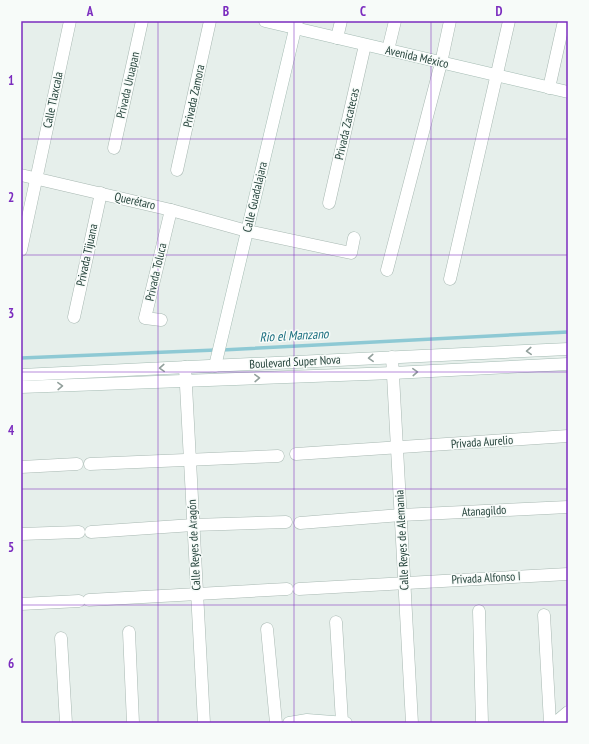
<svg xmlns="http://www.w3.org/2000/svg" width="589" height="744" viewBox="0 0 589 744" font-family="'PT Sans Narrow',sans-serif">
	<style>
		.lines { fill: none; stroke-linecap: round; stroke-linejoin: round }
		.stream { stroke: #8ec9d4; stroke-width: 3.5 }
		.street-casing { stroke: #a8b8b2; stroke-width: 13 }
		.secondary-casing { stroke: #a4bbb3; stroke-width: 13 }
		.street { stroke: #fff; stroke-width: 12 }
		.secondary { stroke: #fff; stroke-width: 12 }
		.oneway { stroke: #92a09c }
		.grid { fill: none; stroke: #7b2cbf; stroke-width: 1; stroke-opacity: 0.55 }
		.labels { text-anchor: middle; stroke-width: 3; stroke-linejoin: round; paint-order: stroke }
		.street-label { font-size: 12px; fill: #24423a; stroke: #f7fbf9 }
		.water-label { font-size: 13px; font-style: italic; fill: #1c6f80; stroke: #f7fbf9 }
		.neatline { fill: none; stroke: #7b2cbf; stroke-width: 1.5 }
		.grid-label { font-size: 13px; text-anchor: middle; font-weight: bold; fill: #7b2cbf }
	</style>
	<rect width="100%" height="100%" fill="#e6efeb"/>
	<g class="lines">
		<g class="stream">
			<polyline points="222,350 568,332"/>
			<polyline points="21,358 216,350"/>
		</g>
		<defs>
			<g id="street">
				<polyline points="337,38 341,21"/>
				<polyline points="388,50 395,21"/>
				<polyline points="549,88 564,21"/>
				<polyline points="114,148 142,21"/>
				<polyline points="177,170 210,21"/>
				<polyline points="21,175 171,210 247,231 351,253 354,238"/>
				<polyline points="329,203 365,45"/>
				<polyline points="21,250 70,21"/>
				<polyline points="387,270 441,63 450,21"/>
				<polyline points="450,279 509,21"/>
				<polyline points="74,317 101,193"/>
				<polyline points="161,320 145,318 171,210"/>
				<polyline points="392,357 412,723"/>
				<polyline points="185,367 204,723"/>
				<polyline points="296,454 568,436"/>
				<polyline points="90,464 278,456"/>
				<polyline points="21,467 77,464"/>
				<polyline points="300,523 401,515 568,507"/>
				<polyline points="91,532 193,525 286,522"/>
				<polyline points="21,534 79,532"/>
				<polyline points="299,589 568,574"/>
				<polyline points="89,600 287,589"/>
				<polyline points="21,604 79,601"/>
				<polyline points="479,611 482,723"/>
				<polyline points="544,615 550,723"/>
				<polyline points="336,622 342,722"/>
				<polyline points="267,629 276,723"/>
				<polyline points="129,632 133,723"/>
				<polyline points="61,638 66,723"/>
			</g>
			<g id="secondary">
				<polyline points="265,21 568,92"/>
				<polyline points="215,366 297,21"/>
				<polyline points="21,375 568,349"/>
				<polyline points="21,387 393,373 568,364"/>
				<polyline points="289,723 307,720 346,723"/>
				<polyline points="555,723 568,712"/>
			</g>
		</defs>
		<use href="#street" class="street-casing"/>
		<use href="#secondary" class="secondary-casing"/>
		<use href="#street" class="street"/>
		<use href="#secondary" class="secondary"/>
	</g>
	<defs><path id="oneway-chevron" d="M-2-3.5L2.5 0L-2 3.5" fill="none" stroke-width="1.6" stroke-linecap="round" stroke-linejoin="round"/></defs>
	<g class="oneway">
		<use href="#oneway-chevron" transform="translate(529 351) rotate(177)"/>
		<use href="#oneway-chevron" transform="translate(371 358) rotate(177)"/>
		<use href="#oneway-chevron" transform="translate(162 368) rotate(177)"/>
		<use href="#oneway-chevron" transform="translate(415 372) rotate(-3)"/>
		<use href="#oneway-chevron" transform="translate(257 378) rotate(-2)"/>
		<use href="#oneway-chevron" transform="translate(60 386) rotate(-2)"/>
	</g>
	<path class="grid" d="M158,21V723M294,21V723M431,21V723M21,139H568M21,255H568M21,372H568M21,489H568M21,605H568"/>
	<g class="labels">
		<g class="street-label">
			<text transform="translate(417 57) rotate(13)" y="4">Avenida México</text>
			<text transform="translate(128 85) rotate(-77)" y="4">Privada Uruapan</text>
			<text transform="translate(194 96) rotate(-78)" y="4">Privada Zamora</text>
			<text transform="translate(53 100) rotate(-78)" y="4">Calle Tlaxcala</text>
			<text transform="translate(347 124) rotate(-77)" y="4">Privada Zacatecas</text>
			<text transform="translate(255 197) rotate(-77)" y="4">Calle Guadalajara</text>
			<text transform="translate(135 201) rotate(13)" y="4">Querétaro</text>
			<text transform="translate(87 255) rotate(-78)" y="4">Privada Tijuana</text>
			<text transform="translate(156 272) rotate(-77)" y="4">Privada Toluca</text>
			<text transform="translate(295 362) rotate(-3)" y="4">Boulevard Super Nova</text>
			<text transform="translate(482 442) rotate(-4)" y="4">Privada Aurelio</text>
			<text transform="translate(484 511) rotate(-3)" y="4">Atanagildo</text>
			<text transform="translate(402 540) rotate(-93)" y="4">Calle Reyes de Alemania</text>
			<text transform="translate(194 545) rotate(-93)" y="4">Calle Reyes de Aragón</text>
			<text transform="translate(486 578) rotate(-3)" y="4">Privada Alfonso I</text>
		</g>
		<g class="water-label">
			<text transform="translate(294 335) rotate(-3)" y="5">Rio el Manzano</text>
		</g>
	</g>
	<rect width="589" height="744" fill="none" stroke="#f7fbf9" stroke-width="44"/>
	<rect x="22" y="22" width="545" height="700" class="neatline"/>
	<g class="grid-label">
		<text x="90" y="16">A</text>
		<text x="226" y="16">B</text>
		<text x="363" y="16">C</text>
		<text x="499" y="16">D</text>
		<text x="11" y="85">1</text>
		<text x="11" y="202">2</text>
		<text x="11" y="318">3</text>
		<text x="11" y="435">4</text>
		<text x="11" y="552">5</text>
		<text x="11" y="668">6</text>
	</g>
</svg>
